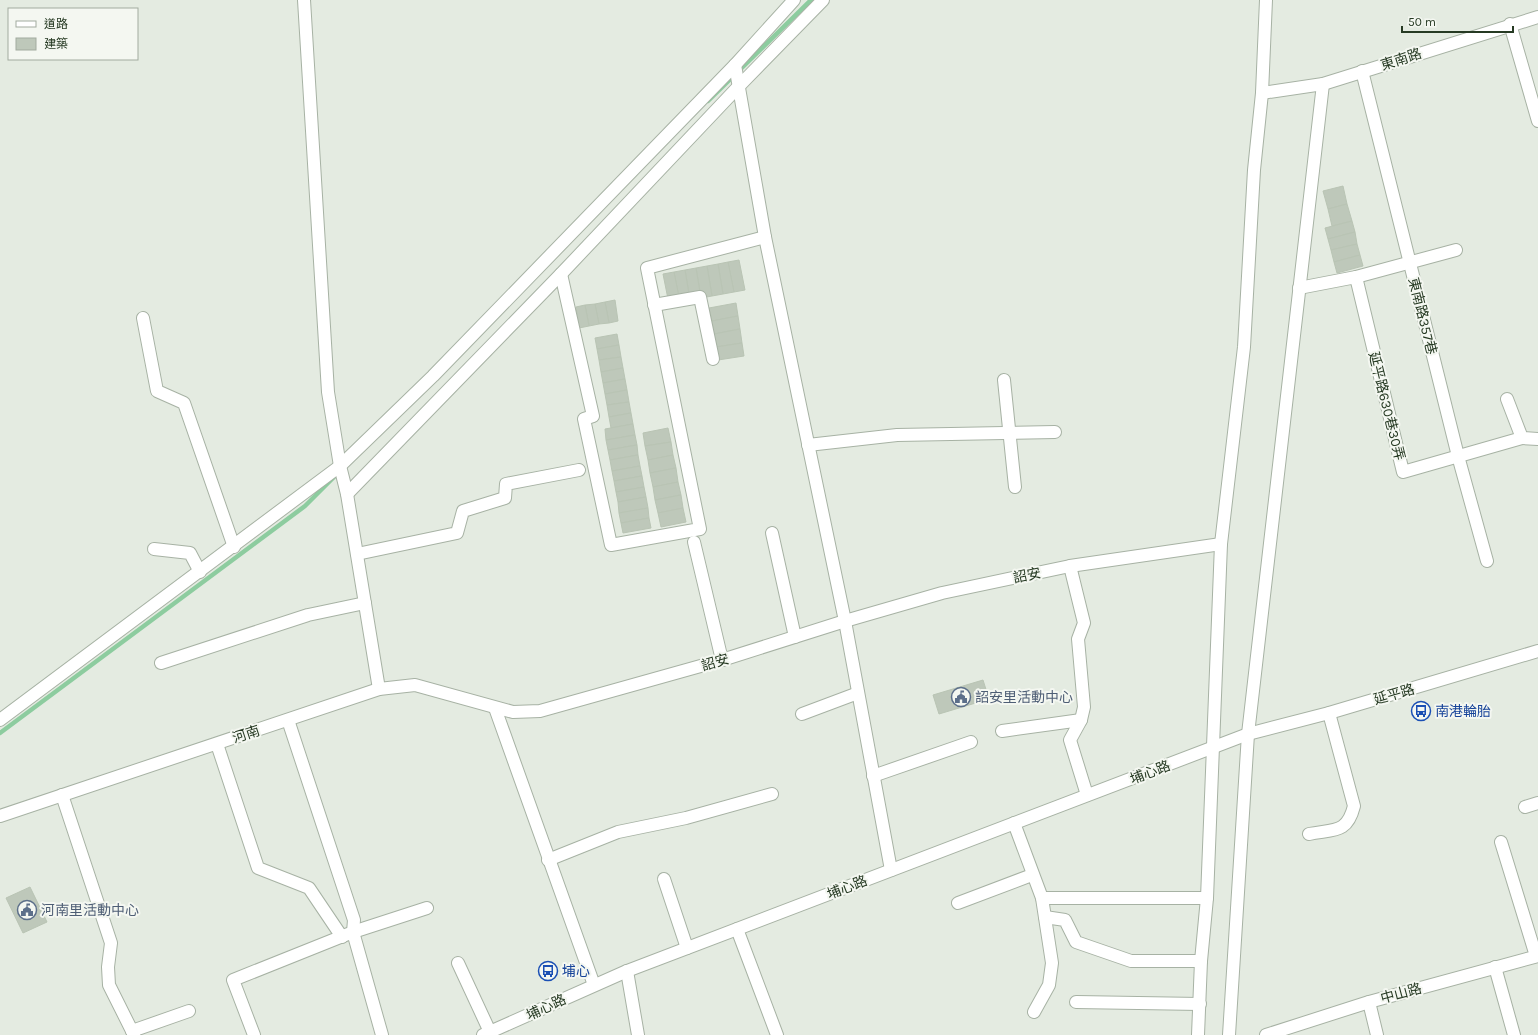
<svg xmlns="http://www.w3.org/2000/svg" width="1538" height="1035" viewBox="0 0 1538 1035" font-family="Karla,'Noto Sans TC',sans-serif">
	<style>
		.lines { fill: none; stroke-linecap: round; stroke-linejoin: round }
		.stream { stroke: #8dcc9f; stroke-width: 4.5 }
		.building { fill: #bec8ba; stroke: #b9c4b4 }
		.minor-casing { stroke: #a7b2a4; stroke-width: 14 }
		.minor { stroke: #fff; stroke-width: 12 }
		.labels { text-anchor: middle; stroke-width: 4; stroke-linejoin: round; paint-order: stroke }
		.street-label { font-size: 14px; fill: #263a23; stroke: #f4f7f1 }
		.service-label { font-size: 14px; fill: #4e5e75; stroke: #f4f7f1; text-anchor: start }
		.transit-label { font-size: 14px; fill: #164399; stroke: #f4f7f1; text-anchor: start }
	</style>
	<rect width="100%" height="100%" fill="#e4ebe1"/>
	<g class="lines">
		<g class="stream">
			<polyline points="708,101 811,0"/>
			<polyline points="0,733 305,506 335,476"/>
		</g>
	</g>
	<g class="building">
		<polygon points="1343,186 1347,204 1328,209 1323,191"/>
		<polygon points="1347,204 1352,221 1332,226 1328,209"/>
		<polygon points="1352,221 1355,232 1328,239 1325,228"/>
		<polygon points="1355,232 1357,244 1331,250 1328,239"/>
		<polygon points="1357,244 1360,255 1334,262 1331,250"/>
		<polygon points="1360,255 1363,266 1337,273 1334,262"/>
		<polygon points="739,260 745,290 734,292 728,262"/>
		<polygon points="728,262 734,292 723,294 718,264"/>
		<polygon points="718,264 723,294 712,296 707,266"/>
		<polygon points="707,266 712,296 701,298 696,268"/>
		<polygon points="696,268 701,298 690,300 685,270"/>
		<polygon points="685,270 690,300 680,302 674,272"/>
		<polygon points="674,272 680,302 669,304 663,274"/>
		<polygon points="615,300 618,321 609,323 605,302"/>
		<polygon points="605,302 609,323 599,324 595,304"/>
		<polygon points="736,303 738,316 712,321 709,308"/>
		<polygon points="595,304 599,324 589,326 585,305"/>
		<polygon points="585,305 589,326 579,328 576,307"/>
		<polygon points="738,316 740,329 714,334 712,321"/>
		<polygon points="740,329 742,343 716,347 714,334"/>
		<polygon points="617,334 619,345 597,349 595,338"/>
		<polygon points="742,343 744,356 718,360 716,347"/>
		<polygon points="619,345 621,357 599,360 597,349"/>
		<polygon points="621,357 623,368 601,372 599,360"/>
		<polygon points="623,368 625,379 603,383 601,372"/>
		<polygon points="625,379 627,390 605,394 603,383"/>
		<polygon points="627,390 629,402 607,405 605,394"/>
		<polygon points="629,402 631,413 609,417 607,405"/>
		<polygon points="631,413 633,424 611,428 609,417"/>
		<polygon points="633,424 635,435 606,440 605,429"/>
		<polygon points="668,428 671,442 645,446 643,433"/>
		<polygon points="635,435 637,445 608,450 606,440"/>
		<polygon points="671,442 673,455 648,460 645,446"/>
		<polygon points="637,445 638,455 610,460 608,450"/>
		<polygon points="638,455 640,466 612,471 610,460"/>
		<polygon points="673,455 676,468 650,473 648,460"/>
		<polygon points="640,466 642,476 614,481 612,471"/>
		<polygon points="676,468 678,482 653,487 650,473"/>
		<polygon points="642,476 644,487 616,492 614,481"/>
		<polygon points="678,482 681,495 655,500 653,487"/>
		<polygon points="644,487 646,497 618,502 616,492"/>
		<polygon points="681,495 683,508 658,513 655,500"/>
		<polygon points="646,497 648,508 619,513 618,502"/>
		<polygon points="648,508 649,518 621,523 619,513"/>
		<polygon points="683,508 686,522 661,527 658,513"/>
		<polygon points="649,518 651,528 623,533 621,523"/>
		<polygon points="983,680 989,699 939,714 933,695"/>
		<polygon points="30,887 47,922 23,933 6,898"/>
	</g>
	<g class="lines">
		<defs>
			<g id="minor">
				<polyline points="304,0 328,392 340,466 347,494 379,689"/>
				<polyline points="1510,24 1538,121"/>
				<polyline points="735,65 765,237 845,621 891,870"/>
				<polyline points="1362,71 1458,456 1487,561"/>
				<polyline points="1262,93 1323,84 1538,17"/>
				<polyline points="561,274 593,416 584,419 611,545 700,529 647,268 765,237"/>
				<polyline points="1356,277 1456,250"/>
				<polyline points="1299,288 1356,277 1403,472 1522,438"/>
				<polyline points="654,305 700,297 713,359"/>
				<polyline points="143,318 157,391 184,403 234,547"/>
				<polyline points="1004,380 1015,487"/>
				<polyline points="1507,399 1522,438 1538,439"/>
				<polyline points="808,445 897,435 1055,432"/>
				<polyline points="347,494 561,274 739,86 823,0"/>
				<polyline points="772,533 795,637"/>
				<polyline points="694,542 722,660"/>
				<polyline points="154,549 190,553 200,572"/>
				<polyline points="357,554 457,533 463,511 505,498 506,484 579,470"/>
				<polyline points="1070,566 1084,623 1078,639 1084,707 1081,720 1070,740 1087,795"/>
				<polyline points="161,663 308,615 365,603"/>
				<polyline points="495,708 594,985"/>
				<polyline points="802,714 858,693"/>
				<polyline points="0,720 340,466 433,376 735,65 794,0"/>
				<polyline points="288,720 354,920 353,932 382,1035"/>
				<polyline points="1002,731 1081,720"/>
				<polyline points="217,744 258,868 309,888 342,937"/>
				<polyline points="873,776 971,742"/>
				<polyline points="62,795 111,943 108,967 109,985 134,1035"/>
				<polyline points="1525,807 1538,803"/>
				<polyline points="0,816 379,689 415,685 513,712 540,711 722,660 845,621 942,593 1070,566 1221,544"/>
				<polyline points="1014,823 1042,898 1052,963 1049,985 1034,1012"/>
				<path d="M1309,834C1334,829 1347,834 1354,806L1329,713"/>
				<polyline points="1501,842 1536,956"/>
				<polyline points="548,860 618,832 686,818 772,794"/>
				<polyline points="664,879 687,948"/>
				<polyline points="1042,898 1207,898"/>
				<polyline points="958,903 1032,875"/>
				<polyline points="1045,917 1065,920 1076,942 1131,961 1201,961"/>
				<polyline points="737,929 777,1035"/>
				<polyline points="458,963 490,1032"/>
				<polyline points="1495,967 1514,1035"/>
				<polyline points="627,971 638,1035"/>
				<polyline points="1076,1002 1200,1004"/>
				<polyline points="1369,1002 1377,1035"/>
				<polyline points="132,1031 189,1011"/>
				<polyline points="254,1035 233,980 353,932 427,908"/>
				<polyline points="483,1035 627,971 1248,734 1329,713 1538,651"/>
				<polyline points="1198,1035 1201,961 1207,898 1221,544 1244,347 1254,170 1262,93 1266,0"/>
				<polyline points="1229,1035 1248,734 1323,84"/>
				<polyline points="1266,1035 1369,1002 1538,956"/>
			</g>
		</defs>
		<use href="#minor" class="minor-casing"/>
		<use href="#minor" class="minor"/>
	</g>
	<defs>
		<symbol id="civic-ring" viewBox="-11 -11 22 22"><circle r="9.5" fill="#f4f7f1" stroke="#5c6f8a" stroke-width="1.5"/><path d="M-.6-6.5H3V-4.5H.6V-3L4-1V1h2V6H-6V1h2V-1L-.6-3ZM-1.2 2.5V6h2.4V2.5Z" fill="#5c6f8a"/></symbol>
		<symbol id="bus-ring" viewBox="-11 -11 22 22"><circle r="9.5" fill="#f4f7f1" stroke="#1a4fb4" stroke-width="1.5"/><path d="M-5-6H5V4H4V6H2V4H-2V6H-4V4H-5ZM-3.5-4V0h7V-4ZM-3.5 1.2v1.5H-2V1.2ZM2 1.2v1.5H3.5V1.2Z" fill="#1a4fb4"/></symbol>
	</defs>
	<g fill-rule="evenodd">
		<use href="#civic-ring" x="950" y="686" width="22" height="22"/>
		<use href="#bus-ring" x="1410" y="700" width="22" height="22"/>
		<use href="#civic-ring" x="16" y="899" width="22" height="22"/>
		<use href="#bus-ring" x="537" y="960" width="22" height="22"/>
	</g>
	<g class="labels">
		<g class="street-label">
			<text transform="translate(1401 59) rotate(-18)" y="5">東南路</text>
			<text transform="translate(1423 316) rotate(76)" y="5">東南路357巷</text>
			<text transform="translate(1387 406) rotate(76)" y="5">延平路630巷30弄</text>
			<text transform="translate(1027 575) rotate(-12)" y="5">詔安</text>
			<text transform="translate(715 662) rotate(-16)" y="5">詔安</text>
			<text transform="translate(1394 694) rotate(-16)" y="5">延平路</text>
			<text transform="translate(246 734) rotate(-18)" y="5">河南</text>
			<text transform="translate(1150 772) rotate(-21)" y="5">埔心路</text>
			<text transform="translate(847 887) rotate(-21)" y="5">埔心路</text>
			<text transform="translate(1401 993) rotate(-15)" y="5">中山路</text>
			<text transform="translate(546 1007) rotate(-25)" y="5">埔心路</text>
		</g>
		<g class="service-label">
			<text x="975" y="702">詔安里活動中心</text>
			<text x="41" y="915">河南里活動中心</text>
		</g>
		<g class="transit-label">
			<text x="1435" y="716">南港輪胎</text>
			<text x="562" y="976">埔心</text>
		</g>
	</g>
	<rect x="8" y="8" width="130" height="52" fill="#f4f7f1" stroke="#a2ab9f"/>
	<rect x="16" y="21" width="20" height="6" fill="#ffffff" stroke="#a2ab9f"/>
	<text x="44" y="28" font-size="12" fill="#263a23">道路</text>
	<rect x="16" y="38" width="20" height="12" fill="#bec8ba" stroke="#a2ab9f"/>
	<text x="44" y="48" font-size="12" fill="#263a23">建築</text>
	<path d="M1402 26v6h111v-6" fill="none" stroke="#263a23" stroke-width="2"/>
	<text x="1408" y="26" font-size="12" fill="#263a23" stroke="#f4f7f1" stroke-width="3" paint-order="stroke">50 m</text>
</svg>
